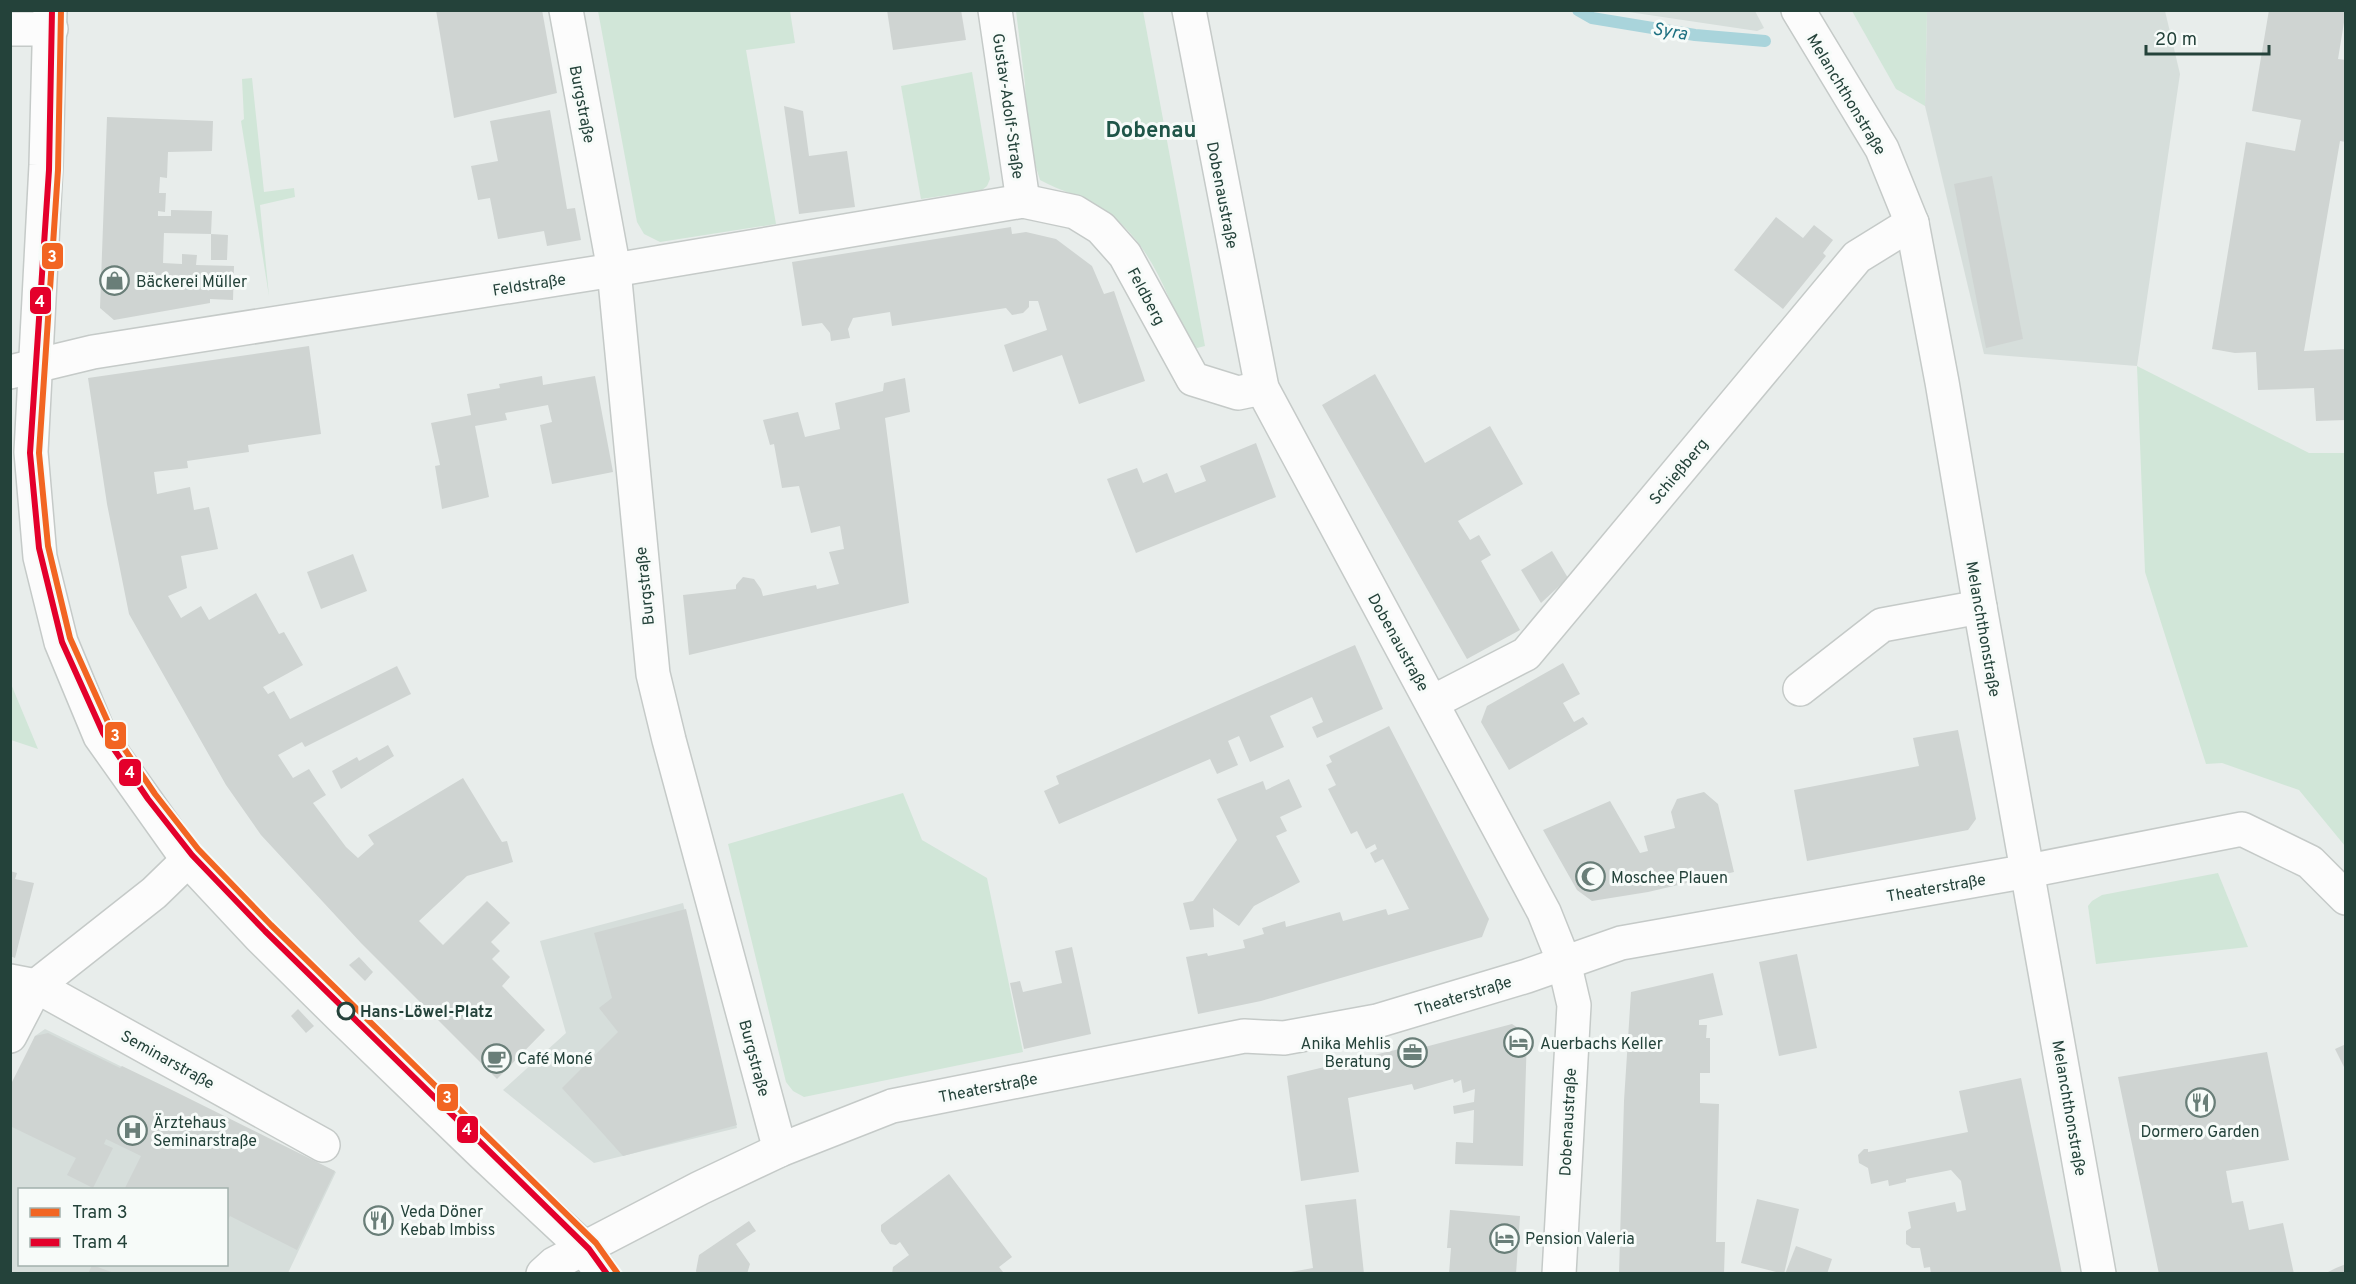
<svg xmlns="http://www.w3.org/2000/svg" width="2356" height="1284" viewBox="0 0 2356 1284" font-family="Overpass,sans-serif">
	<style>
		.built { fill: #d6dedb; fill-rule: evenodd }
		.green { fill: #d1e6d8 }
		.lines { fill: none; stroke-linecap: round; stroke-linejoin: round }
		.stream { stroke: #a9d4db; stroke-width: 12 }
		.building { fill: #cfd4d2 }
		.minor-casing { stroke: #c5cac8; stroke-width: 36 }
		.minor { stroke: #fcfcfc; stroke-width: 33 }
		.tram-1-casing { stroke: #f7fbf9; stroke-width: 10 }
		.tram-2-casing { stroke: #f7fbf9; stroke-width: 10 }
		.tram-1 { stroke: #f26522; stroke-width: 6 }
		.tram-2 { stroke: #e4002b; stroke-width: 6 }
		.stop-dot { fill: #f7fbf9; stroke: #24423a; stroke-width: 3 }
		.labels { text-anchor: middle; stroke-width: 6; stroke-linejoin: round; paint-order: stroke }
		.street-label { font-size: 16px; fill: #24423a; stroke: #f7fbf9 }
		.poi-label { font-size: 16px; fill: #24423a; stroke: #f7fbf9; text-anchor: start }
		.stop-label { font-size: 16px; font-weight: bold; fill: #24423a; stroke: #f7fbf9; text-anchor: start }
		.water-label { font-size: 18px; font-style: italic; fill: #1c6f80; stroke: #f7fbf9 }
		.district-label { font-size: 22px; font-weight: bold; fill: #1f5548; stroke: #f7fbf9 }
		.line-badge { stroke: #f7fbf9; stroke-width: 2 }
		.badge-label { font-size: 16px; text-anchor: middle; font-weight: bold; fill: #fff }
	</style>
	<rect width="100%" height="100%" fill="#e8edeb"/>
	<g class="built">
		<polygon points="1622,11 1755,11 1764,28 1757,31"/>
		<polygon points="1927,11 2165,11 2180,74 2137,366 1984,354 1925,106"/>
		<polygon points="683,903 737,1128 594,1163 503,1090 566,1033 540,941"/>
		<path d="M45,1029L336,1172L288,1273L11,1274V1090L35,1036ZM20,1190H226V1264H20Z"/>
	</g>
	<g class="green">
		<polygon points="598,11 790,11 795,43 746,50 776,224 660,242 644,234 637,222"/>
		<path d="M1016,11H1143L1205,346L1197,348L1187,343C1168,295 1152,247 1110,214C1089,198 1062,192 1040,180L1027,138L1025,84Z"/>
		<polygon points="1852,11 1927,11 1925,106 1896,89"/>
		<polygon points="972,72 990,179 987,186 982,190 921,199 901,86"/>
		<polygon points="252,78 264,192 294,188 295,197 260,205 269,296 241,121 244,119 242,79"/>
		<polygon points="2137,366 2309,453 2345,453 2345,846 2299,790 2222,763 2206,764 2145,572"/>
		<polygon points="10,684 11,684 38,749 11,740"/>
		<polygon points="903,793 922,840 987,878 1023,1052 804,1097 793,1091 786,1082 728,844"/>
		<polygon points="2218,873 2248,947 2096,964 2088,906 2092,901 2102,895"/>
	</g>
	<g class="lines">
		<polyline class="stream" points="1578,10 1592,18 1695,35 1765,41"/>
	</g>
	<g class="building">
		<polygon points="436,10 542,10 557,93 454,118"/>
		<polygon points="887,10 961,10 966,40 893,50"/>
		<polygon points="2269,10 2346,10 2338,59 2346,60 2346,142 2340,141 2304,351 2345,349 2346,420 2316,421 2314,388 2258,390 2256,352 2235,353 2212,349 2246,142 2295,151 2301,120 2252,111"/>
		<polygon points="784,106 803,111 809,156 847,151 855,207 799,214"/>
		<polygon points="550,110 567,209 575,208 581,240 547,246 544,231 498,239 490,198 478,200 471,166 498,161 490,121"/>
		<polygon points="107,117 213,121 212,151 168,152 167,178 160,177 159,193 166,193 165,212 158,211 158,216 171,216 171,210 212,211 211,234 164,233 163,263 182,264 182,254 197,255 196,265 234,266 233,300 210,299 210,303 114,320 100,308"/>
		<polygon points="1992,176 2023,339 1986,348 1954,184"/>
		<polygon points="1776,217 1803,238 1814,225 1833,240 1823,253 1826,256 1783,309 1734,270"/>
		<polygon points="1011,227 1012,234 1026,232 1056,239 1092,266 1104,294 1114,291 1145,381 1079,404 1062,355 1013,372 1004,345 1047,330 1038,301 1029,301 1029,307 1023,313 1012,315 1006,308 892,326 890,312 853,318 848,329 850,338 831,341 830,333 822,323 802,326 792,262"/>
		<polygon points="211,234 228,235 227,260 211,260"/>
		<polygon points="309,346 321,434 248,445 249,452 187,461 188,468 154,472 157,494 190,487 194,510 209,507 218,549 181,556 187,588 168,596 181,618 201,606 209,620 256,593 279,634 284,632 303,665 263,687 268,694 274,691 290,719 397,666 411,694 305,747 302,742 278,755 293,778 309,769 326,795 313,803 346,847 358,858 374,844 368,835 463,778 502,842 507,841 513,862 467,876 419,921 443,945 487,901 510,923 491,942 500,951 492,959 510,977 502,986 545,1030 497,1079 361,943 261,835 226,785 129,614 107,504 88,378"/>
		<polygon points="1375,374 1425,463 1490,426 1523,484 1458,521 1470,540 1479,535 1491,555 1481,561 1520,630 1467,659 1322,405"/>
		<polygon points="542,376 543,385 595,376 613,472 552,484 540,425 552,422 548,405 505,413 507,420 475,426 489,497 442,509 435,466 440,465 431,423 471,415 467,394 500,388 499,384"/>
		<polygon points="905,378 910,412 885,418 909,603 689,655 683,595 736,589 736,585 743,577 754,579 761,589 763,596 816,585 817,589 839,584 829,552 844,549 840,526 811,533 799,486 782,488 774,444 770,445 763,420 798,412 805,437 840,429 835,403 883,391 884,383"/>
		<polygon points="1256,443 1276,497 1136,553 1107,479 1137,468 1143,483 1167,473 1175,493 1206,481 1200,466"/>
		<polygon points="1552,551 1568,578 1541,603 1521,570"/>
		<polygon points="353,554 367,591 321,609 307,572"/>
		<polygon points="1355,645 1383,709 1317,738 1312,727 1323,722 1312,697 1270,716 1284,747 1250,762 1239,736 1228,741 1238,765 1217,774 1210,759 1059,824 1044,791 1059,784 1056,776"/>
		<polygon points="1563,663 1580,694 1563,703 1574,722 1583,717 1588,724 1509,770 1481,722 1487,706"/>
		<polygon points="1389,726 1489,919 1482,937 1261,1001 1198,1014 1186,957 1207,953 1208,956 1245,948 1243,940 1264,934 1262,928 1285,921 1286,927 1340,912 1343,921 1386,909 1388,915 1409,909 1383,859 1375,863 1370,853 1377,849 1375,844 1366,849 1357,831 1351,834 1328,789 1336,785 1326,765 1332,762 1329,756"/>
		<polygon points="1958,730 1976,819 1968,830 1807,861 1794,790 1919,766 1913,738"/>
		<polygon points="388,745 394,756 341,789 332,771 357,757 359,761"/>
		<polygon points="1289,779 1302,807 1280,817 1287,831 1276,836 1300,882 1254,906 1239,926 1213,908 1214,927 1190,930 1183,903 1193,901 1237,840 1217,799 1263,781 1266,790"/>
		<polygon points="1704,792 1718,804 1734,872 1648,892 1592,901 1577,890 1543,830 1610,801 1640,853 1648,851 1644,836 1675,828 1671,812 1677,799"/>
		<polygon points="10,871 17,873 15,879 34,883 15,958 10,956"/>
		<polygon points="686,909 737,1125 623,1156 562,1088 618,1032 599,1008 612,998 594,933"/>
		<polygon points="1072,947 1091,1034 1024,1049 1010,983 1020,981 1023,992 1062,983 1055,951"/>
		<polygon points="1797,954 1817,1048 1779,1056 1759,962"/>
		<polygon points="359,957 373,972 365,981 349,965"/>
		<polygon points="1713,973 1723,1015 1699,1020 1699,1025 1707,1025 1706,1038 1710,1038 1710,1073 1700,1073 1700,1103 1719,1104 1716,1242 1725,1242 1724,1274 1619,1274 1624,1101 1631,992"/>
		<polygon points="298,1009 314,1026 306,1033 291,1016"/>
		<polygon points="1512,1024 1527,1034 1523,1166 1455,1164 1456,1142 1473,1143 1474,1110 1454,1114 1453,1106 1474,1102 1475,1089 1463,1093 1461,1080 1454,1083 1453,1079 1414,1090 1412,1084 1348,1098 1359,1172 1301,1181 1287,1076 1420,1044 1421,1048"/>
		<polygon points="48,1033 120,1068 122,1066 174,1091 335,1171 297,1250 230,1216 226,1224 226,1190 124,1190 141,1156 106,1139 104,1144 113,1148 93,1188 67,1175 76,1158 10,1126 10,1086 35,1036"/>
		<polygon points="2346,1044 2346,1071 2335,1049"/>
		<polygon points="2267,1052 2289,1160 2226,1171 2232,1203 2243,1201 2249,1230 2283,1223 2294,1274 2159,1274 2118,1077"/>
		<polygon points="2021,1078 2062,1274 1931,1274 1930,1267 1924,1268 1920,1248 1912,1248 1906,1244 1906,1231 1911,1228 1908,1212 1955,1202 1957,1212 1966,1210 1961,1181 1951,1170 1906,1179 1906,1182 1889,1186 1888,1180 1871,1184 1868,1168 1859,1163 1858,1155 1864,1149 1868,1149 1868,1152 1968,1132 1959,1091"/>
		<polygon points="949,1174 1012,1257 999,1267 1003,1272 892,1274 893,1267 909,1255 900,1242 896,1245 890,1244 881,1231 881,1225"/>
		<polygon points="1356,1199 1364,1274 1280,1274 1313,1268 1305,1205"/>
		<polygon points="1757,1199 1799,1209 1784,1274 1741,1263"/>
		<polygon points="1450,1210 1520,1216 1516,1274 1449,1274 1451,1248 1447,1248"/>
		<polygon points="749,1221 756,1231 736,1244 750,1264 747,1274 697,1274 696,1271 699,1255"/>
		<polygon points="1796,1246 1832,1259 1827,1274 1785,1274"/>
		<polygon points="2346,1264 2346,1274 2324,1274 2336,1268"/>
		<polygon points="92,1265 114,1273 114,1274 88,1274"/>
	</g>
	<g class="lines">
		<defs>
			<g id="minor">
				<polyline points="50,10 46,165 31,452 40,557 61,642 100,736 188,860 260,937 341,1017 483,1154 584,1248 602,1274"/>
				<polyline points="566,10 614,270 653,674 669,740 780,1150"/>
				<polyline points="995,10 1023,201"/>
				<polyline points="1189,10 1262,388 1544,912 1564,962 1574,1005 1559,1274"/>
				<polyline points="1798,10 1882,149 1912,223 1942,382 1980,607 2099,1274"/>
				<polyline points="10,29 51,29"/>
				<polyline points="10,372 93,352 614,270 1023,201 1075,212 1101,228 1125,255 1193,379 1238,393 1262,388"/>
				<polyline points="1800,689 1882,625 1980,607"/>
				<polyline points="1433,702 1526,654 1857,257 1912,223"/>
				<polyline points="10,981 36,986 323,1145"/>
				<polyline points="10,1036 36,986 154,893 188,860"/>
				<polyline points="543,1274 554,1264 700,1188 780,1150 892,1106 1244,1036 1284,1038 1377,1021 1527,976 1621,943 2028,871 2242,829 2310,862 2346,898"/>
			</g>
		</defs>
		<use href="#minor" class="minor-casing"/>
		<use href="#minor" class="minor"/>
		<defs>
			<polyline id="tram-1" points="61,10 58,170 39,453 48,546 70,638 111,729 155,794 198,849 271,925 596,1243 618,1274"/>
			<polyline id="tram-2" points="52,10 49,170 30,453 39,548 62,642 103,733 148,799 192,855 265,931 589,1249 607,1274"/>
		</defs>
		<use href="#tram-1" class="tram-1-casing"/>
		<use href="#tram-2" class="tram-2-casing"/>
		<use href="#tram-1" class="tram-1"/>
		<use href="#tram-2" class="tram-2"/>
	</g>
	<defs>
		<symbol id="shop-ring" viewBox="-11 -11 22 22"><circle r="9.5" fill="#f7fbf9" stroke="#697e78" stroke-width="1.5"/><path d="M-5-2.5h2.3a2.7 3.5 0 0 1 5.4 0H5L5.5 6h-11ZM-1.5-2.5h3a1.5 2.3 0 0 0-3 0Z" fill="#697e78"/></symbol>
		<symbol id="mosque-ring" viewBox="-11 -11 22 22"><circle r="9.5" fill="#f7fbf9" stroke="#697e78" stroke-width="1.5"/><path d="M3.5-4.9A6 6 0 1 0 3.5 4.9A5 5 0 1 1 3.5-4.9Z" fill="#697e78"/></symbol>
		<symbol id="hotel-ring" viewBox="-11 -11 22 22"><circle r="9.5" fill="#f7fbf9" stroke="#697e78" stroke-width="1.5"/><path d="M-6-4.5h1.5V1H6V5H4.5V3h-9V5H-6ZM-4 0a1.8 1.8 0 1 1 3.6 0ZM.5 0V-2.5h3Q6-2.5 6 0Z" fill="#697e78"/></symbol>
		<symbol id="office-ring" viewBox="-11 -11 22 22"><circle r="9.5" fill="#f7fbf9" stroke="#697e78" stroke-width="1.5"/><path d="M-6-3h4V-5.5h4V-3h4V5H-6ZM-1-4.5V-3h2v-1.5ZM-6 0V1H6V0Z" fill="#697e78"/></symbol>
		<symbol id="cafe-ring" viewBox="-11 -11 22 22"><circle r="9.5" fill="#f7fbf9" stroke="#697e78" stroke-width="1.5"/><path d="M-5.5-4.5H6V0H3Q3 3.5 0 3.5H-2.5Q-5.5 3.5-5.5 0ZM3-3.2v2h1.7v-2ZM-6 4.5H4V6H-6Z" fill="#697e78"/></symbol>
		<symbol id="restaurant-ring" viewBox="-11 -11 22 22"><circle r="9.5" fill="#f7fbf9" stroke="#697e78" stroke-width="1.5"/><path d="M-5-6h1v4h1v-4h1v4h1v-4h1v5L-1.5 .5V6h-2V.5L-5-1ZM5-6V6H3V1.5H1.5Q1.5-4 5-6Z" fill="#697e78"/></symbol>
		<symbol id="hospital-ring" viewBox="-11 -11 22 22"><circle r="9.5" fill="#f7fbf9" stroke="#697e78" stroke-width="1.5"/><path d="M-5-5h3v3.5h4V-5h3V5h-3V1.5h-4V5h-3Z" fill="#697e78"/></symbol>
	</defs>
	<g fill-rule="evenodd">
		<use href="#shop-ring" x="98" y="264" width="33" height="33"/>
		<use href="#mosque-ring" x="1574" y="860" width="33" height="33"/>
		<use href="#hotel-ring" x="1502" y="1026" width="33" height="33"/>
		<use href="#office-ring" x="1396" y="1036" width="33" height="33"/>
		<use href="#cafe-ring" x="480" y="1042" width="33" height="33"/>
		<use href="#restaurant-ring" x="2184" y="1086" width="33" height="33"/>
		<use href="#hospital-ring" x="116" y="1114" width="33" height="33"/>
		<use href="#restaurant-ring" x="362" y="1204" width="33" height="33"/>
		<use href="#hotel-ring" x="1488" y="1222" width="33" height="33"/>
	</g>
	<circle class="stop-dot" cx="346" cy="1011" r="8"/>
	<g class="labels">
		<g class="street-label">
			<text transform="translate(1847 94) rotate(59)" y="6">Melanchthonstraße</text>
			<text transform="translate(583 104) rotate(79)" y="6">Burgstraße</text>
			<text transform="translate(1009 106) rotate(82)" y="6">Gustav-Adolf-Straße</text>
			<text transform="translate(1223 195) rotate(79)" y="6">Dobenaustraße</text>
			<text transform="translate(529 284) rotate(-9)" y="6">Feldstraße</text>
			<text transform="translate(1147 296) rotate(62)" y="6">Feldberg</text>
			<text transform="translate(1678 471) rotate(-50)" y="6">Schießberg</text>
			<text transform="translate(644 586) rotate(-96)" y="6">Burgstraße</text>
			<text transform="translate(1984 629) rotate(80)" y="6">Melanchthonstraße</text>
			<text transform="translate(1399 642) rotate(61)" y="6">Dobenaustraße</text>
			<text transform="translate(1936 887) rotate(-10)" y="6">Theaterstraße</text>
			<text transform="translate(1463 995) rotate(-17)" y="6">Theaterstraße</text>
			<text transform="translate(755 1058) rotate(75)" y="6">Burgstraße</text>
			<text transform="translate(168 1059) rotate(29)" y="6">Seminarstraße</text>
			<text transform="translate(988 1087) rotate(-11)" y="6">Theaterstraße</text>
			<text transform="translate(2070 1108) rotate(80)" y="6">Melanchthonstraße</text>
			<text transform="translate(1567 1122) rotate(-87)" y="6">Dobenaustraße</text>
		</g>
		<g class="poi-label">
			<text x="136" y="287">Bäckerei Müller</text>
			<text x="1611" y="883">Moschee Plauen</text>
			<text x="1391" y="1049" text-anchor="end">Anika Mehlis<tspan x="1391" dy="18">Beratung</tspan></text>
			<text x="1540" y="1049">Auerbachs Keller</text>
			<text x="517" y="1064">Café Moné</text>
			<text x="153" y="1128">Ärztehaus<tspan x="153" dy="18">Seminarstraße</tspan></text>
			<text x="2200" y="1137" text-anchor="middle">Dormero Garden</text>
			<text x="400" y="1217">Veda Döner<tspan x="400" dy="18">Kebab Imbiss</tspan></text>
			<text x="1525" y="1244">Pension Valeria</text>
		</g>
		<g class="stop-label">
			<text x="360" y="1017">Hans-Löwel-Platz</text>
		</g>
		<g class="water-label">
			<text transform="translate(1670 31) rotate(10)" y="6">Syra</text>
		</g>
		<g class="district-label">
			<text x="1151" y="137">Dobenau</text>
		</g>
	</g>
	<g class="line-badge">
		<rect x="41" y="242" width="23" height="28" rx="6" fill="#f26522"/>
		<rect x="29" y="286" width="23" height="29" rx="6" fill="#e4002b"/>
		<rect x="104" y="721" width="23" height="29" rx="6" fill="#f26522"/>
		<rect x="118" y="758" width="24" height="29" rx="6" fill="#e4002b"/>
		<rect x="436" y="1083" width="23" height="29" rx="6" fill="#f26522"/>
		<rect x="456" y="1115" width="23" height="29" rx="6" fill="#e4002b"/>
	</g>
	<g class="badge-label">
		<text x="52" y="262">3</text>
		<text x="40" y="307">4</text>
		<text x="115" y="741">3</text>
		<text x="130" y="778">4</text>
		<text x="447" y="1103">3</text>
		<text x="467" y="1135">4</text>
	</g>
	<rect width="2356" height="1284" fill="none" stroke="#24423a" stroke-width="24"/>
	<rect x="18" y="1188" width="210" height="78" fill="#f7fbf9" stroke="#a3b1ad" stroke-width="1.5"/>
	<rect x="30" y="1208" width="30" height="9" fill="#f26522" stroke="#a3b1ad" stroke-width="1.5"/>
	<text x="72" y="1218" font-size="18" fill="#24423a">Tram 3</text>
	<rect x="30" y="1238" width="30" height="9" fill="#e4002b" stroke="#a3b1ad" stroke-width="1.5"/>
	<text x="72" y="1248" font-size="18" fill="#24423a">Tram 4</text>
	<path d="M2146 45v9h123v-9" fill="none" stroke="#24423a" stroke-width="3"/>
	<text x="2155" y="45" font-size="18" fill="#24423a" stroke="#f7fbf9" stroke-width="4.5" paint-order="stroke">20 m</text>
</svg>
